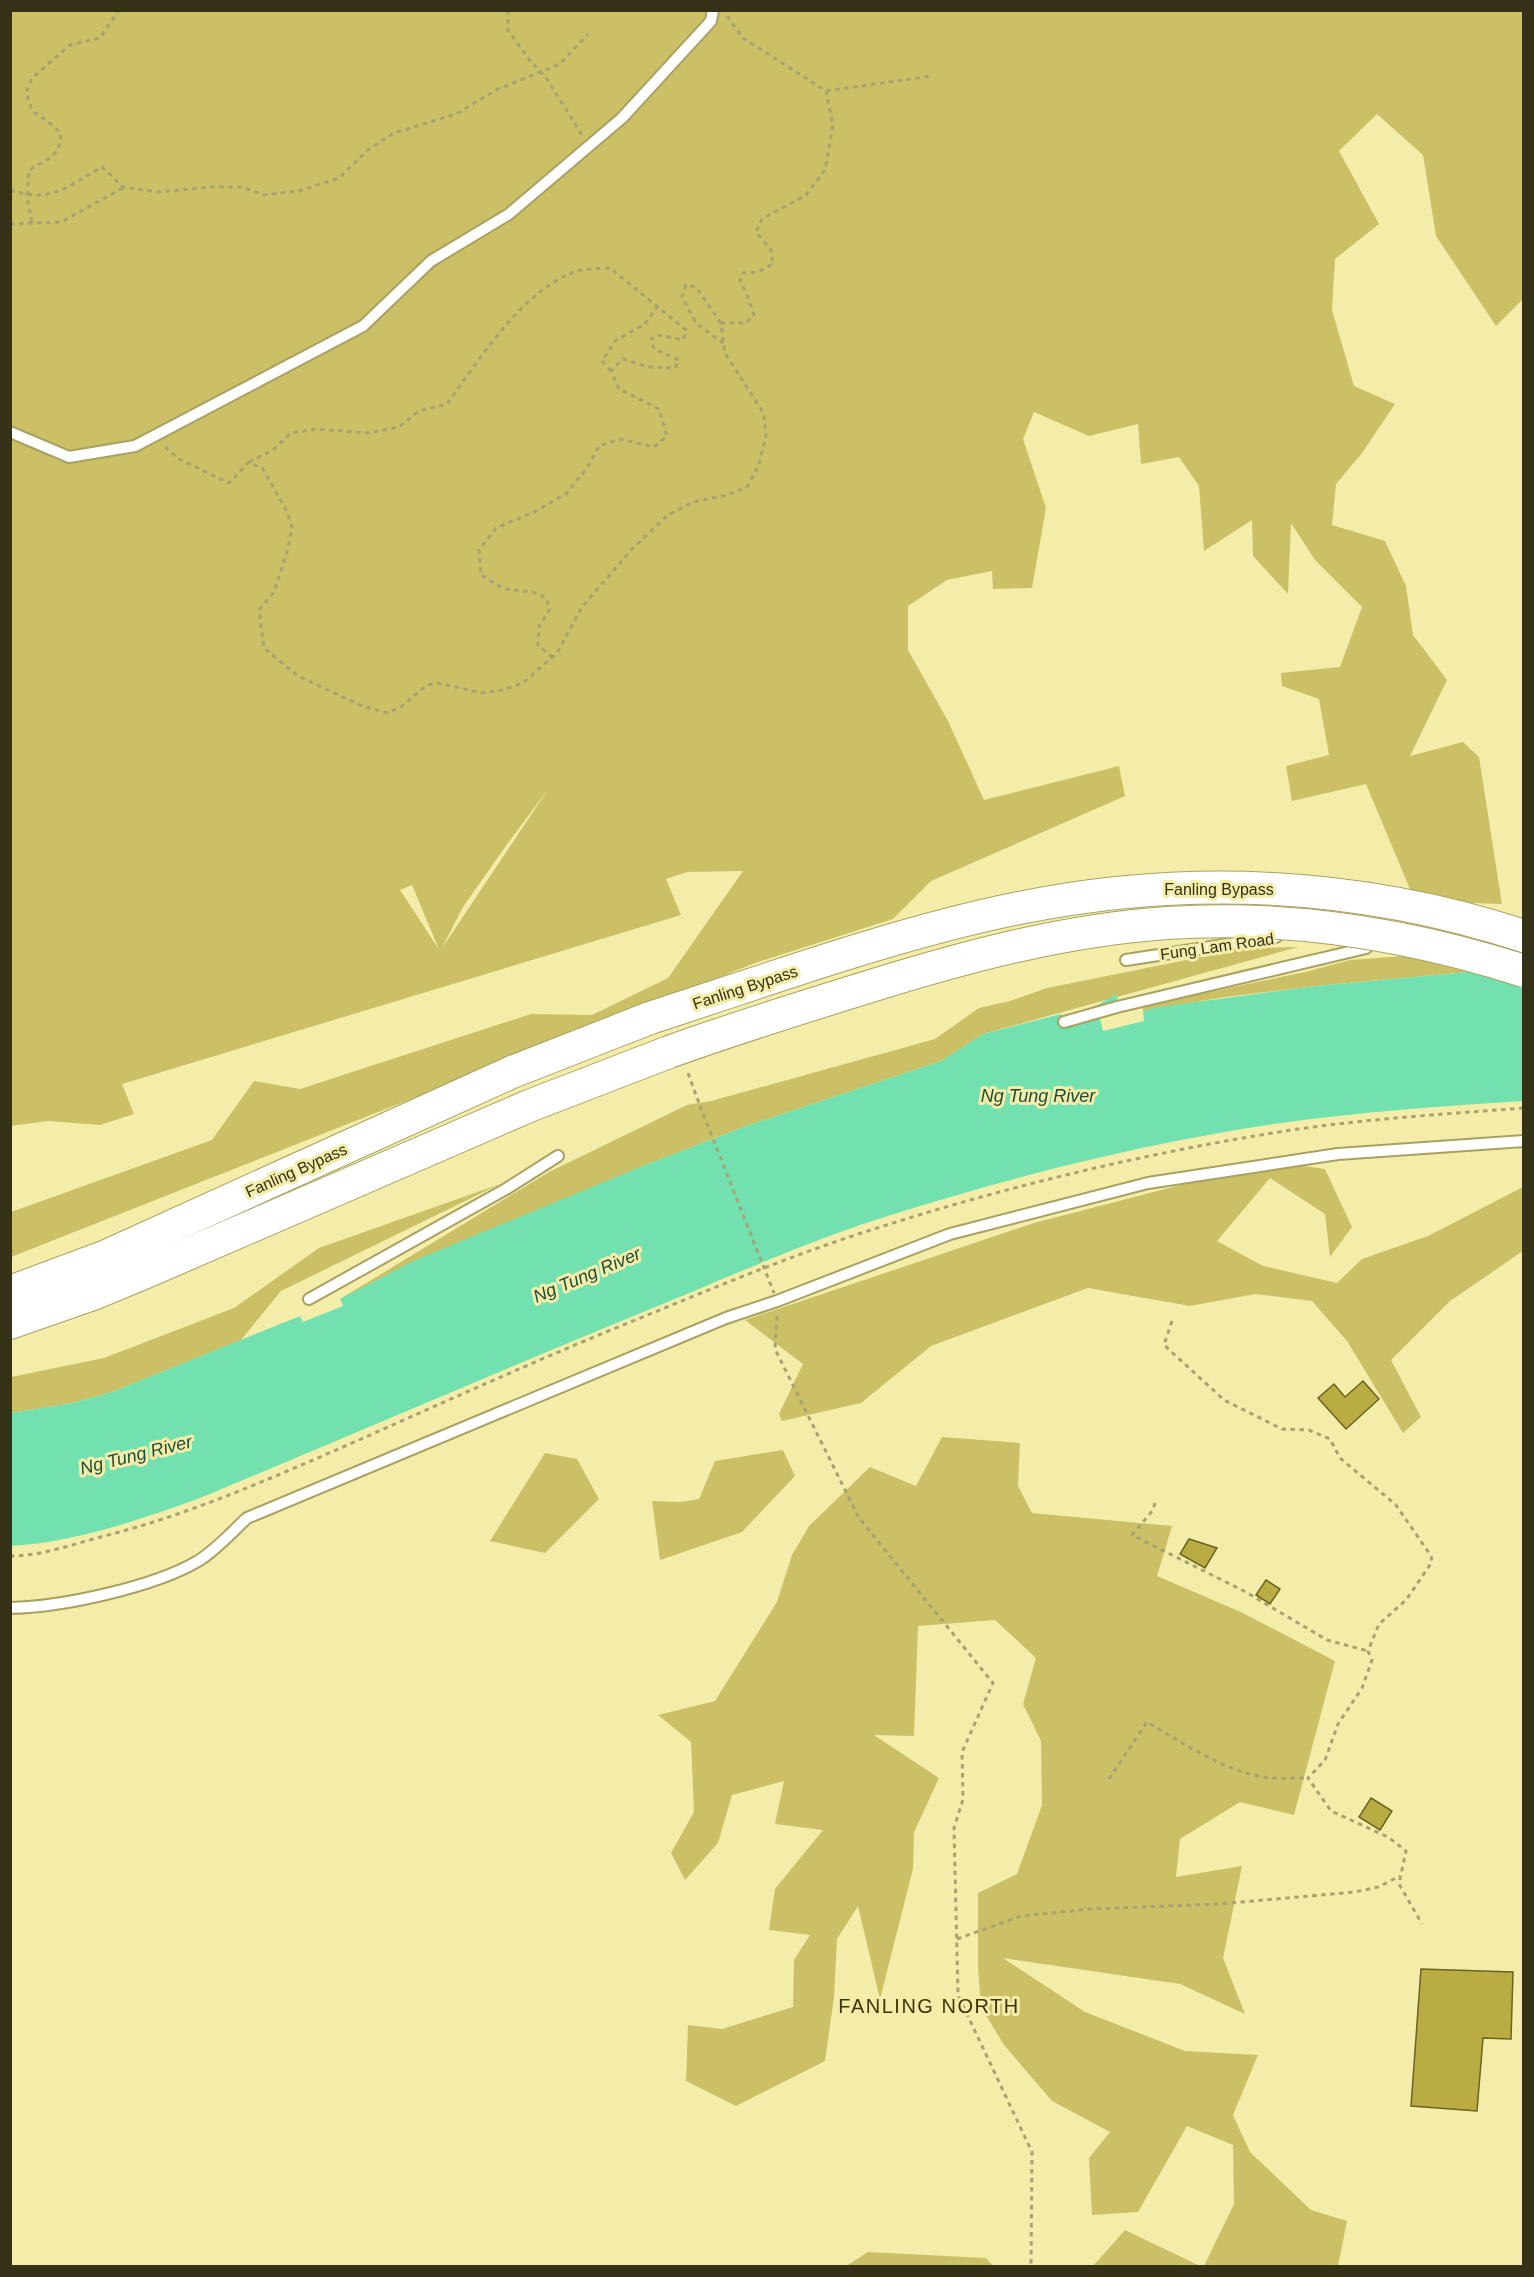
<svg xmlns="http://www.w3.org/2000/svg" width="1534" height="2277" viewBox="0 0 1534 2277" font-family="Arial,sans-serif">
	<style>
		.green { fill: #cbc066; fill-rule: evenodd }
		.water { fill: #72e1af }
		.lines { fill: none; stroke-linecap: round; stroke-linejoin: round }
		.stream { stroke: #72e1af; stroke-width: 5 }
		.building { fill: #b9ac43; stroke: #6b6321; stroke-width: 1.5 }
		.service-casing { stroke: #a9a160; stroke-width: 14 }
		.primary-casing { stroke: #a9a160; stroke-width: 34 }
		.path { stroke: #a7a26f; stroke-width: 3; stroke-dasharray: 4.5 4.5; stroke-linecap: butt }
		.service { stroke: #fff; stroke-width: 10 }
		.primary { stroke: #fff; stroke-width: 32 }
		.primary-bridge-casing { stroke: #a9a160; stroke-width: 34; stroke-linecap: butt }
		.path-bridge { stroke: #a7a26f; stroke-width: 3; stroke-dasharray: 4.5 4.5; stroke-linecap: butt }
		.primary-bridge { stroke: #fff; stroke-width: 32 }
		.labels { text-anchor: middle; stroke-width: 6; stroke-linejoin: round; paint-order: stroke }
		.street-label { font-size: 16px; fill: #343116; stroke: #f4edaa }
		.water-label { font-size: 18px; font-style: italic; fill: #1e4d38; stroke: #f4edaa }
		.quarter-label { font-size: 20px; letter-spacing: 1.5px; fill: #3c3500; stroke: #f4edaa }
	</style>
	<rect width="100%" height="100%" fill="#f4edaa"/>
	<g class="green">
		<path d="M10,11H1523V299L1496,326L1436,236L1423,155L1377,114L1339,151L1379,224L1335,259L1332,310L1354,386L1395,404L1362,453L1336,484L1332,525L1385,541L1406,586L1413,635L1447,680L1410,756L1463,742L1479,757L1502,904L1415,901L1366,784L1292,801L1286,766L1329,755L1319,699L1282,686L1281,673L1340,667L1362,607L1315,560L1291,523L1288,594L1253,556L1252,520L1204,551L1199,486L1179,457L1141,464L1138,424L1089,436L1034,412L1023,439L1046,508L1032,588L993,589L992,571L947,580L908,606V650L948,721L984,800L1119,766L1125,796L931,881L893,919L758,962L11,1257V1212L212,1140L254,1081L300,1089L531,1014L592,1015L668,978L743,871L687,872L666,879L681,915L122,1084L134,1114L100,1125L48,1121L11,1126ZM549,788L444,945L443,946L463,907L508,843ZM412,885L438,947V948L400,890Z"/>
		<polygon points="1298,947 983,1034 941,1061 749,1125 645,1165 340,1299 549,1172 687,1105 711,1101 935,1039 979,1008 1010,1001 1047,988 1246,948"/>
		<polygon points="1523,947 1523,967 1315,986 1225,997 1143,1011 1142,1006 1305,972 1350,960"/>
		<polygon points="1282,1163 1325,1169 1352,1227 1330,1257 1325,1214 1270,1178 1217,1241 1263,1266 1337,1283 1362,1259 1428,1236 1523,1187 1523,1251 1450,1301 1391,1360 1421,1417 1403,1433 1347,1341 1312,1301 1255,1294 1190,1306 1088,1288 931,1346 861,1403 782,1421 779,1414 803,1364 745,1320 1034,1223 1192,1182"/>
		<polygon points="500,1184 281,1291 241,1340 112,1392 72,1403 11,1413 11,1377 104,1358 234,1308 319,1248"/>
		<polygon points="942,1437 1020,1443 1018,1486 1032,1513 1172,1526 1157,1576 1243,1613 1335,1661 1294,1815 1240,1802 1180,1839 1176,1877 1242,1866 1223,1958 1245,2014 1180,1984 1003,1958 1085,2012 1185,2051 1258,2055 1233,2115 1250,2152 1311,2210 1347,2221 1338,2266 1204,2266 1234,2204 1233,2145 1187,2126 1138,2212 1092,2215 1089,2158 1110,2132 1052,2101 1004,2045 981,2007 978,1967 978,1893 1017,1874 1042,1805 1041,1741 1023,1704 1036,1658 995,1620 918,1626 914,1736 874,1735 939,1778 914,1832 913,1869 880,1999 858,1906 837,1939 834,1997 825,2061 736,2106 686,2081 688,2025 722,2029 793,2007 794,1960 810,1935 769,1930 775,1889 823,1830 775,1824 784,1781 732,1795 718,1843 685,1880 671,1853 694,1812 691,1742 658,1715 715,1701 777,1602 792,1555 809,1526 870,1467 916,1486"/>
		<polygon points="783,1450 795,1476 742,1532 660,1560 652,1501 681,1502 699,1499 715,1461"/>
		<polygon points="545,1453 577,1459 599,1499 545,1553 490,1541"/>
		<polygon points="1125,2230 1200,2266 1093,2266"/>
		<polygon points="868,2252 986,2258 993,2266 846,2266"/>
	</g>
	<path class="water" d="M1523,967V1101C1442,1106 1361,1112 1281,1123C1150,1142 1013,1176 888,1216C807,1241 727,1278 648,1310C500,1371 353,1434 205,1496C143,1519 77,1542 11,1546V1413L72,1403L112,1392L300,1316L303,1322L343,1306L340,1299L413,1261L645,1165L749,1125L941,1061L983,1034L1061,1014L1066,1026L1100,1019L1103,1031L1144,1021L1143,1011L1159,1007L1315,986Z"/>
	<g class="lines">
		<polyline class="stream" points="1096,1009 1115,998"/>
	</g>
	<g class="building">
		<polygon points="1363,1381 1379,1399 1346,1429 1318,1398 1334,1384 1345,1397"/>
		<polygon points="1189,1539 1217,1548 1205,1568 1180,1554"/>
		<polygon points="1266,1580 1280,1589 1270,1604 1256,1595"/>
		<polygon points="1371,1798 1392,1811 1380,1830 1359,1817"/>
		<polygon points="1421,1969 1513,1972 1511,2039 1483,2038 1477,2111 1411,2106"/>
	</g>
	<g class="lines">
		<defs>
			<g id="service">
				<polyline points="10,432 69,457 135,446 363,326 431,261 509,214 622,118 711,21 713,10"/>
				<polyline points="1126,960 1276,937"/>
				<polyline points="1064,1022 1117,1007 1366,948"/>
				<polyline points="309,1299 506,1189 558,1156"/>
				<path d="M10,1608C62,1607 154,1587 198,1561C216,1550 232,1532 247,1518L726,1318L777,1301L950,1234L1148,1183L1338,1154L1524,1141"/>
			</g>
			<g id="primary">
				<polyline points="10,1292 104,1257 512,1072 650,1018"/>
				<polyline points="10,1323 93,1294 146,1272 529,1106 669,1052"/>
			</g>
		</defs>
		<use href="#service" class="service-casing"/>
		<use href="#primary" class="primary-casing"/>
		<g class="path">
			<polyline points="508,10 508,30 527,57 547,79 582,135"/>
			<polyline points="727,16 743,38 826,91 932,76"/>
			<path d="M10,190C51,204 68,186 102,167L123,187L158,192L211,187H242L264,195L299,191L339,178L369,149L394,133L456,114L496,90L560,64L588,34"/>
			<path d="M32,222L27,196L29,170C47,159 60,158 61,133L46,120L32,111L26,92L32,78L70,45L100,38L119,10"/>
			<polyline points="10,224 61,222 123,188"/>
			<polyline points="721,323 696,287 686,285 682,297 696,323 723,343"/>
			<polyline points="611,371 602,361 616,340 645,324 657,307"/>
			<polyline points="165,447 179,459 229,483 249,462 263,469 287,512 292,527 288,549 274,592 259,610 264,648 298,676 362,706 388,713 402,706 427,685 438,683 482,693 503,690 523,683 557,653 582,607 633,548 668,515 693,502 727,495 747,487 759,465 766,435 764,414 725,353 721,323 746,323 754,315 747,295 740,281 743,273 758,272 773,264 771,250 756,232 762,219 806,195 825,170 833,125 826,91"/>
			<path d="M249,462L273,450L291,433L317,429L368,433L399,427L419,411L447,404C479,360 521,292 574,272C584,268 599,269 610,268L686,330L683,340L659,335L651,339L654,349L679,360L675,368L648,367L623,359L611,371L619,389L659,409L667,436L654,447L620,439L599,446L587,468L567,493L536,511L496,528L479,550L481,575L504,589L533,592L546,598L550,609L539,626L538,645L552,657"/>
			<polyline points="688,1073 700,1106"/>
			<polyline points="777,1316 775,1349 859,1518 993,1683 962,1752 963,1799 954,1828 958,1995 1032,2152 1031,2266"/>
			<polyline points="1172,1321 1164,1345 1224,1400 1282,1429 1309,1430 1330,1439 1340,1458 1396,1505 1431,1556 1432,1562 1406,1600 1379,1624 1368,1651 1372,1660 1362,1688 1338,1724 1325,1760 1308,1778 1331,1811 1388,1837 1406,1851 1399,1884 1422,1924"/>
			<polyline points="1155,1503 1153,1510 1132,1535 1244,1591 1327,1640 1368,1651"/>
			<path d="M10,1556C44,1556 79,1542 112,1534C192,1513 267,1480 343,1447C438,1405 532,1362 628,1323C709,1290 791,1255 874,1229C1008,1186 1146,1153 1285,1131C1364,1119 1444,1114 1524,1108"/>
			<path d="M1109,1779L1147,1722C1183,1743 1228,1774 1271,1778C1283,1779 1296,1778 1308,1778"/>
			<polyline points="957,1939 1021,1916 1091,1909 1219,1904 1355,1892 1378,1887 1400,1876"/>
		</g>
		<use href="#service" class="service"/>
		<use href="#primary" class="primary"/>
		<defs>
			<g id="primary-bridge">
				<path d="M650,1018C770,979 896,933 1019,908C1188,874 1359,882 1524,936"/>
				<path d="M669,1052C735,1028 803,1007 871,986C968,956 1065,930 1167,923C1288,915 1409,934 1524,971"/>
			</g>
		</defs>
		<use href="#primary-bridge" class="primary-bridge-casing"/>
		<polyline class="path-bridge" points="700,1106 774,1293"/>
		<use href="#primary-bridge" class="primary-bridge"/>
	</g>
	<g class="labels">
		<g class="street-label">
			<text x="1219" y="895">Fanling Bypass</text>
			<text transform="translate(1217 946) rotate(-8)" y="6">Fung Lam Road</text>
			<text transform="translate(745 987) rotate(-18)" y="6">Fanling Bypass</text>
			<text transform="translate(296 1170) rotate(-24)" y="6">Fanling Bypass</text>
		</g>
		<g class="water-label">
			<text x="1038" y="1102">Ng Tung River</text>
			<text transform="translate(587 1275) rotate(-23)" y="6">Ng Tung River</text>
			<text transform="translate(136 1455) rotate(-14)" y="6">Ng Tung River</text>
		</g>
		<g class="quarter-label">
			<text x="929" y="2013">FANLING NORTH</text>
		</g>
	</g>
	<rect width="1534" height="2277" fill="none" stroke="#343116" stroke-width="24"/>
</svg>
